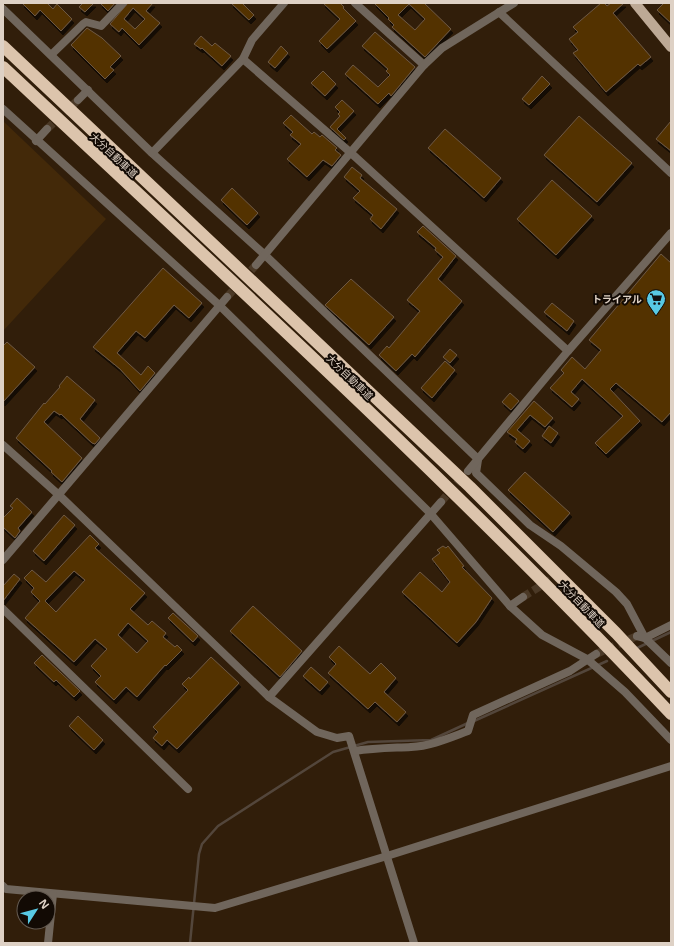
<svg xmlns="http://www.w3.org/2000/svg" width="674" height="946" viewBox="0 0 674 946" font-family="'Noto Sans','Noto Sans JP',sans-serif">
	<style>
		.green { fill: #432909 }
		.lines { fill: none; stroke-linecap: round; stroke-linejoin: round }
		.stream { stroke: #53463b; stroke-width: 2.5 }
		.building { fill: #533105; stroke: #6e5943; fill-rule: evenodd; filter: url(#shadow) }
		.minor-tunnel { stroke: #4b3926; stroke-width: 8; stroke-dasharray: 8 4; stroke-linecap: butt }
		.tertiary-tunnel { stroke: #4b3926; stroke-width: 8; stroke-dasharray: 8 4; stroke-linecap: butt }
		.minor { stroke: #70665c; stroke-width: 8 }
		.tertiary { stroke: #70665c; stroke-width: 8 }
		.primary { stroke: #bda995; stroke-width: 10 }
		.motorway { stroke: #dcc4ac; stroke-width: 12 }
		.labels { text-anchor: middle; stroke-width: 4; stroke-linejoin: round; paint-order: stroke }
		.street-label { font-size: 10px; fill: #ded1c5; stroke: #120a04 }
		.poi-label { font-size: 10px; font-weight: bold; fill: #ded1c5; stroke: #120a04; text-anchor: end }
	</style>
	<defs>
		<filter id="shadow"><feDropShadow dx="2" dy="4" stdDeviation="0" flood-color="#0009"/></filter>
	</defs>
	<rect width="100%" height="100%" fill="#311e0a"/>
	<polygon class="green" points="3,121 106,219 3,331"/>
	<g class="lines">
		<g class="stream">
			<polyline points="635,649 671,632"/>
			<polyline points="474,721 607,661"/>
			<polyline points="190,943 199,854 202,844 218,826 333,752 368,742 431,740 468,723"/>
		</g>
	</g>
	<g class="building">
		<polygon points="22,3 47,3 53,9 57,4 72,19 61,31 40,10 35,16"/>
		<polygon points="83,3 94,3 85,12 79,7"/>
		<polygon points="100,3 115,3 108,11"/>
		<path d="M128,3H153L146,11L160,23L139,45L122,28L119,32L110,24ZM133,8L145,19L135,29L124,19Z"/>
		<polygon points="231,3 242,3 254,15 249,20"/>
		<polygon points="323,3 340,3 344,7 343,8 356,21 327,49 319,41 340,19"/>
		<path d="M374,3H424L451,29L425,57L392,27L394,25L388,19L389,18ZM409,4L425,19L415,30L398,15Z"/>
		<polygon points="601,3 604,3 607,6 611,3 624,3 613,13 651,57 640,66 638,64 606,92 573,53 578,50 569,39 578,32 573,27"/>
		<polygon points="664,3 671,3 671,23 657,10"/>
		<polygon points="87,28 102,38 121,56 110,67 114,70 105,79 71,45"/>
		<polygon points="375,32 415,67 391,96 389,93 378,104 345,74 353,65 378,87 390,75 386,71 388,69 362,46"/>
		<polygon points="201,36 212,46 215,43 231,56 222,66 202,48 201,49 194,44"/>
		<polygon points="281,46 288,53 275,68 268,62"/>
		<polygon points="323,71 336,84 325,96 311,83"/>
		<polygon points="542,76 550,84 529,105 522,99"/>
		<polygon points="342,100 354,111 337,129 346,138 344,140 330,127 340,116 338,114 340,112 335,107"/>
		<polygon points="291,115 312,134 314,132 320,137 322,135 337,148 335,150 341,155 332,166 323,160 307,177 287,159 301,144 290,135 293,132 283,123"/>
		<polygon points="579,116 632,163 597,202 544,155"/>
		<polygon points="671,121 671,151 656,139"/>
		<polygon points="445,129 501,178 484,198 428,148"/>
		<polygon points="352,167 362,175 360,178 397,209 381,229 370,219 373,215 353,198 360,191 344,177"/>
		<polygon points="552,180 592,216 556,255 517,219"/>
		<polygon points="232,188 258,213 247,225 221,200"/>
		<polygon points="423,226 456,256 438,279 462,301 415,357 412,354 396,371 379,355 387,346 389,348 420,311 407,300 443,257 435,250 436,248 417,232"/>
		<polygon points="661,254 671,263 671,412 662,422 616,383 610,389 640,421 606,454 595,443 623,416 582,379 571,392 579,399 572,407 550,388 564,373 561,370 572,357 585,369 601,350 589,340"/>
		<polygon points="163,268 202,303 189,318 174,305 145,338 136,331 117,353 141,375 148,366 155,373 140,391 120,369 93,347"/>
		<polygon points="351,279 394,317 369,345 325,305"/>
		<polygon points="552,303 574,321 567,331 544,312"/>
		<polygon points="7,342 35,367 3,402 3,346"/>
		<polygon points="450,349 457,355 450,363 443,357"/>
		<polygon points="445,361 455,370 432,398 421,388"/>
		<polygon points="67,376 95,400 80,419 100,438 95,444 92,443 61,414 60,415 54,411 44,422 82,458 62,482 51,472 52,471 16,438 44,403 45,404 60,387 59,386"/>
		<polygon points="510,393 519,401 511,410 502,402"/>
		<polygon points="534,401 553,418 545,427 530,415 517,430 530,441 523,449 515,442 517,439 507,432"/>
		<polygon points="549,426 558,433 551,443 542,436"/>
		<polygon points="525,472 570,513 553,532 508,490"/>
		<polygon points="17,498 32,512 18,528 20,531 15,538 3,527 3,518 13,508 10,506"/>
		<polygon points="64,515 75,525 44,561 33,551"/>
		<path d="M90,535L99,544L95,548L145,593L130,609L148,625L152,621L166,633L163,637L175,647L177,645L182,650L166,666L165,665L137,697L126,687L114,700L95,682L101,676L91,666L107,649L95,639L74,662L25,618L40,601L31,592L34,588L24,578L32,570L46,582ZM74,571L85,580L56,612L45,601ZM128,623L148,641L137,653L118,635Z"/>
		<polygon points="443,546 446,548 448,546 464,566 462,567 492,598 476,622 457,643 402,592 420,572 442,592 450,582 432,559 440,553 437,550"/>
		<polygon points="14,574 20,579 3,601 3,586"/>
		<polygon points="253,606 302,651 280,677 230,631"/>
		<polygon points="173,613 198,636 193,642 168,618"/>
		<polygon points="339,646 370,674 381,663 396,678 384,692 406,712 397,722 375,702 368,709 328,673 336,664 329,657"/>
		<polygon points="42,655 80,691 74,697 56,680 54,682 34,663"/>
		<polygon points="211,657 239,683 177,749 167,740 162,746 153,738 158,732 153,727 188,690 182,684 189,677 190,679"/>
		<polygon points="311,667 328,682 320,691 303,676"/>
		<polygon points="78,716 103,740 94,750 69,726"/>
	</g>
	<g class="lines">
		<g class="minor-tunnel">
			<polyline points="47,129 78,100"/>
			<polyline points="441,502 464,475"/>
			<polyline points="523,597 561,573"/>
			<polyline points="596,654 637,636"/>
		</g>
		<polyline class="tertiary-tunnel" points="227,297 256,265"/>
		<g class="minor">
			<polyline points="355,3 424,65"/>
			<polyline points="3,9 152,153 265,255 478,459"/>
			<polyline points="499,12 671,173"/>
			<polyline points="51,55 83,24 86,22 101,26 123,3"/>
			<polyline points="243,59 351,153 568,351"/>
			<polyline points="78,100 88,90"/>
			<polyline points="3,109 219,305 430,513 510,606 542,635 587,659 625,692 671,740"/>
			<polyline points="36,141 47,129"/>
			<polyline points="152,153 243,59 252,40 284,3"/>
			<polyline points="3,445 60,496 269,697 317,732 337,738 349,736 414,943"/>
			<polyline points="478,460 476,473 530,525 561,546 616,592 627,604 645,638 671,663"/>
			<polyline points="468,471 568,351 671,233"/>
			<polyline points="510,606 523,597"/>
			<polyline points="3,609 188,789"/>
			<polyline points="637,636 645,638 671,625"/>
			<polyline points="269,697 441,502"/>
			<path d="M355,751C374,748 392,748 411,747C431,746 449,738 468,731L473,715L570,671L596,654"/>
			<polyline points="3,886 6,889 215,908 387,856 671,766"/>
			<polyline points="48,943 53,894"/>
		</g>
		<g class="tertiary">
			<polyline points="256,265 424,65 442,48 514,3"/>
			<polyline points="3,560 227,297"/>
		</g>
		<polyline class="primary" points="635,3 671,47"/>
		<g class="motorway">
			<polyline points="3,46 470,487 616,633 671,692"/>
			<path d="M3,67C229,279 458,488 671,714"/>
		</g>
	</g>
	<defs>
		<symbol id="supermarket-pin" viewBox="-11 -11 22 30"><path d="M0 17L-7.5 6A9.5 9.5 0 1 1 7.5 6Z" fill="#58c9e4" stroke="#120a04"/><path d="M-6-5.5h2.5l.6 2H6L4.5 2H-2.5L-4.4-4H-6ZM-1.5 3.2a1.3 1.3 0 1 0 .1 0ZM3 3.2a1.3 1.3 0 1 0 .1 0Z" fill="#111"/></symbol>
	</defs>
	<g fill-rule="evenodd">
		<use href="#supermarket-pin" x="645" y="288" width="22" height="30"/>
	</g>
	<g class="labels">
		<g class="street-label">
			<text transform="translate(114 155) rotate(43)" y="4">大分自動車道</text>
			<text transform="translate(350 377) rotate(44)" y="4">大分自動車道</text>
			<text transform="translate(582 604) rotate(46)" y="4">大分自動車道</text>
		</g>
		<g class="poi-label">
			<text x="642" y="303">トライアル</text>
		</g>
	</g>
	<rect width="674" height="946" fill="none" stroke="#ded1c5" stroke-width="8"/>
	<g transform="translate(36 910) rotate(54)"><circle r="19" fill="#120a04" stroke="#645a51"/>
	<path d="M0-3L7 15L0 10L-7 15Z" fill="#58c9e4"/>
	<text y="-6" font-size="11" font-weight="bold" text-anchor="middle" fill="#ded1c5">N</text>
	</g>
</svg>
